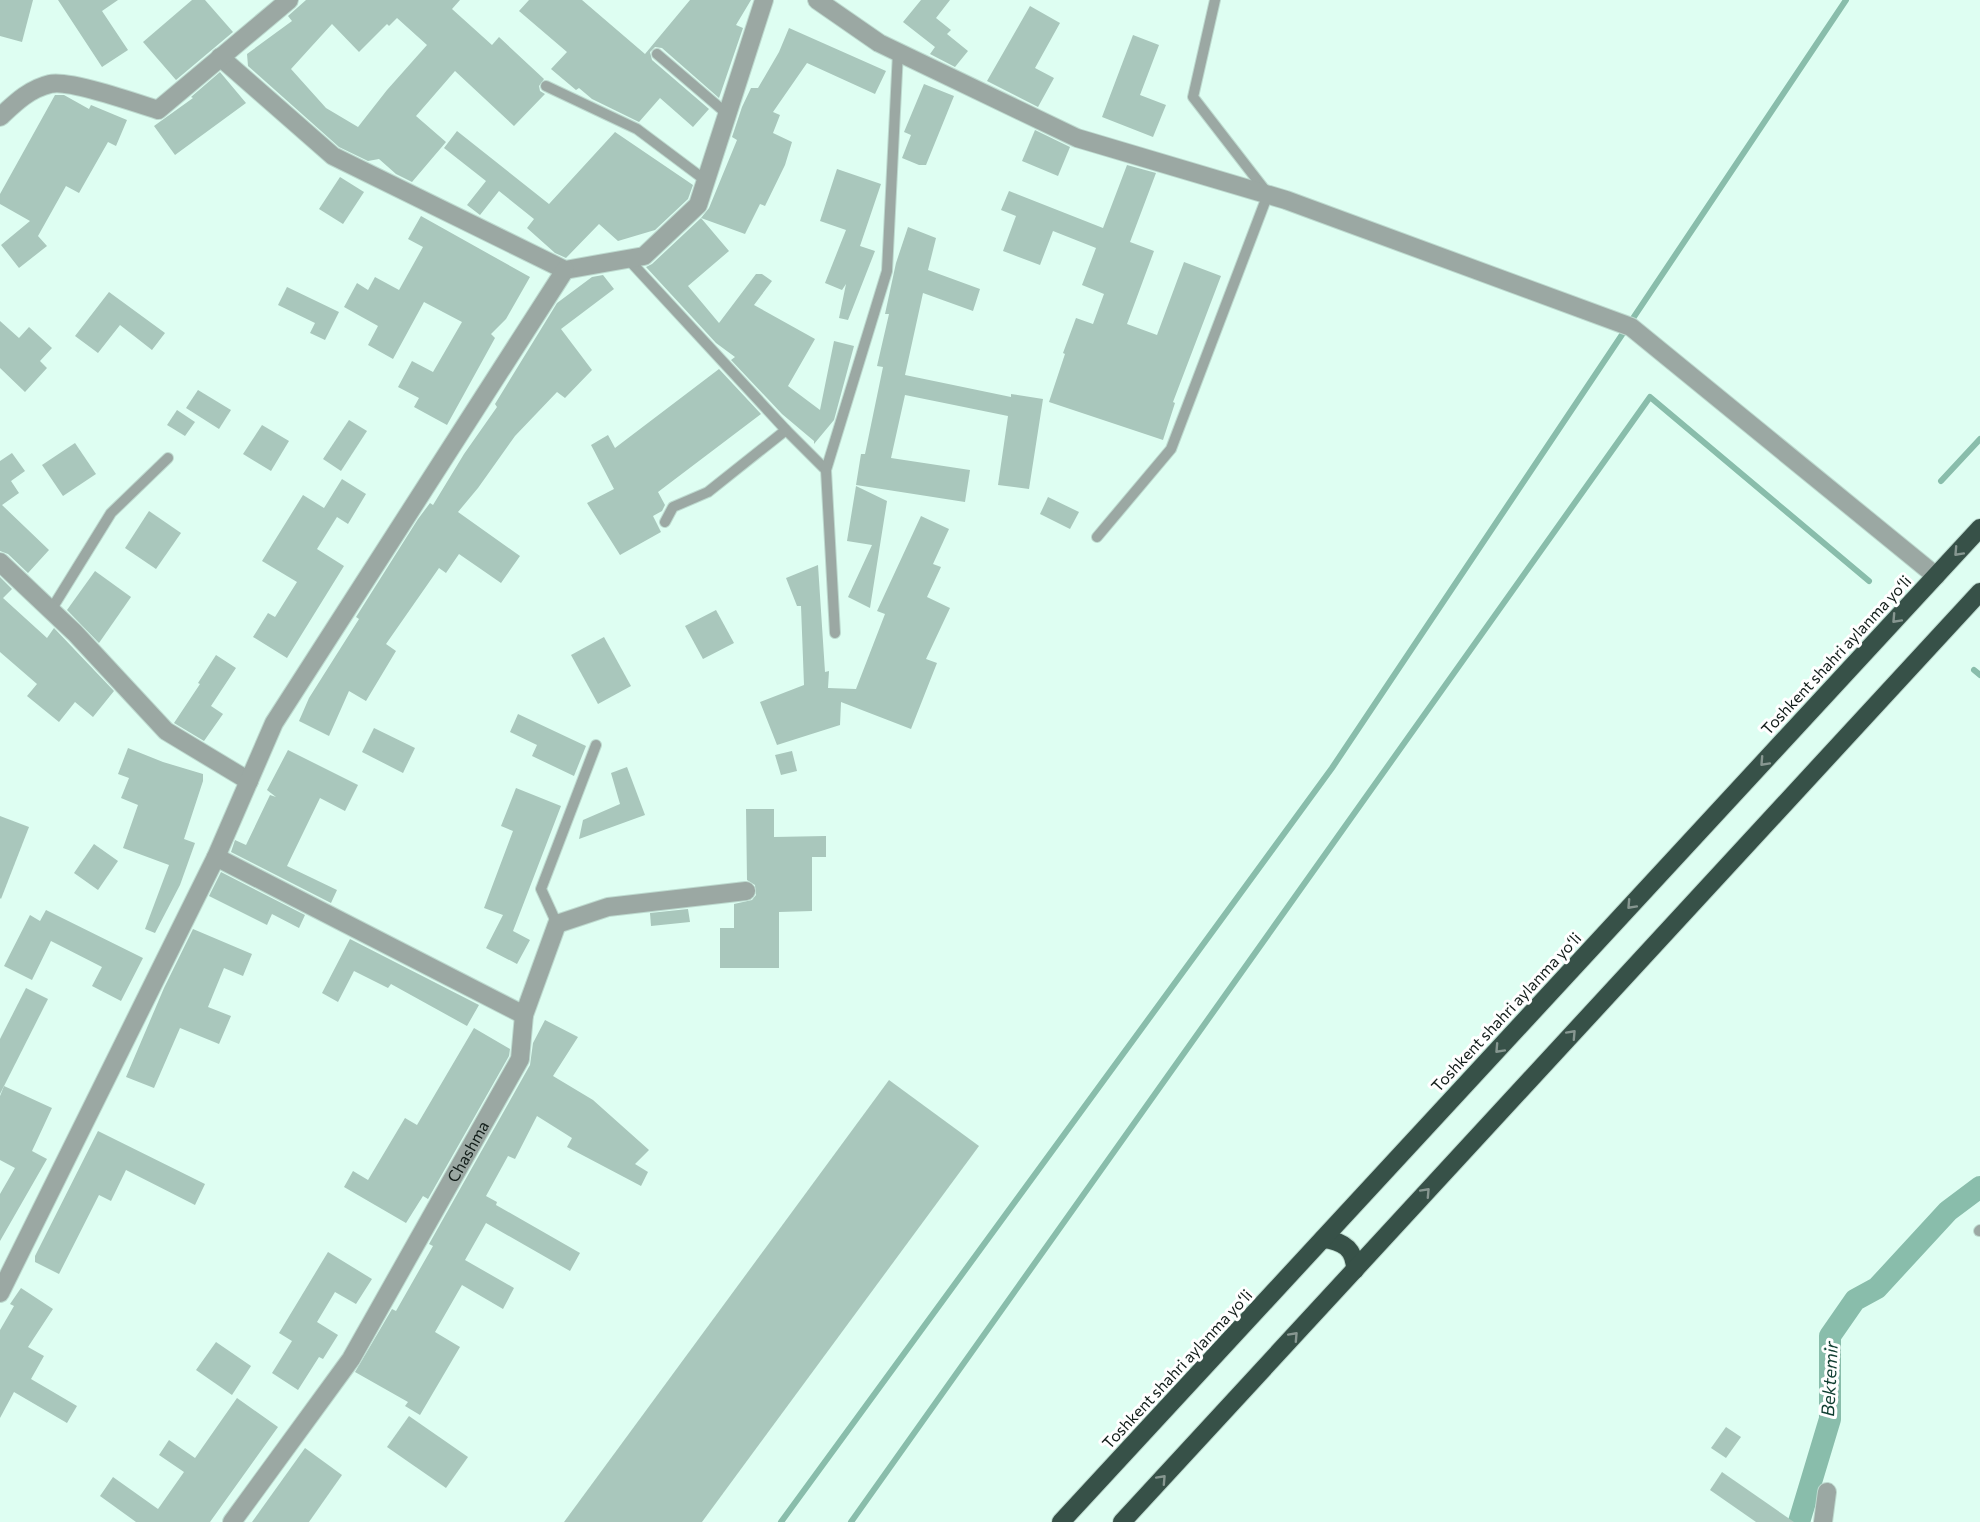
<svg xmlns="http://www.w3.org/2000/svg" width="1980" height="1522" viewBox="0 0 1980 1522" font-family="Commissioner,sans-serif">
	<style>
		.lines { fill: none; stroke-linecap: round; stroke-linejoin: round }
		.stream { stroke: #89bdab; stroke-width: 6 }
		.canal { stroke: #89bdab; stroke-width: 22 }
		.building { fill: #a9c7bc; fill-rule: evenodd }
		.lane-casing { stroke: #bddacf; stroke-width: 12 }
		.street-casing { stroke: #bddacf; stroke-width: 20 }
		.highway-casing { stroke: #bddacf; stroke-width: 20 }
		.lane { stroke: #9ba8a3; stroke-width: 10 }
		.street { stroke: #9ba8a3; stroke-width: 18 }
		.highway { stroke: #375148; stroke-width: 18 }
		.oneway { stroke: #879791 }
		.labels { text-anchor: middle; stroke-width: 6; stroke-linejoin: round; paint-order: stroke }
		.street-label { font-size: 16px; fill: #111c18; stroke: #fff }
		.water-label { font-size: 18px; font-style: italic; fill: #103e31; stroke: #fff }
	</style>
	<rect width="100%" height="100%" fill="#defef2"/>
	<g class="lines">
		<g class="stream">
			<polyline points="1941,481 1980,439"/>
			<polyline points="1974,670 1980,675"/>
			<polyline points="781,1522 1332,768 1846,0"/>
			<polyline points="851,1522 1650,397 1869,581"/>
		</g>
		<polyline class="canal" points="1799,1522 1830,1419 1830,1336 1855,1300 1877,1288 1948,1211 1980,1187"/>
	</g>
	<g class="building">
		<polygon points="0,0 33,0 22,42 0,36"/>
		<polygon points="58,0 118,0 102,11 128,50 102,67"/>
		<polygon points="192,0 205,0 233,32 176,80 143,42"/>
		<path d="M306,0H460L452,9L492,45L499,37L544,79L539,86L540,91L545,94L514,126L455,71L416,116L446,142L412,182L396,174L379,159L368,161L339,147L248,66L247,54L292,21L288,16ZM397,18L427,45L387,90L358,127L326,108L291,69L332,24L359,52L387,24L389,26Z"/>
		<polygon points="529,0 582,0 645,54 690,0 751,0 736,25 743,28 719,98 662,48 655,47 650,52 652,60 709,109 693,127 660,98 639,122 592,99 579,88 576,90 551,69 567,52 519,11"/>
		<polygon points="921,0 950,0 936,18 951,30 947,34 968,51 955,67 930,54 935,47 903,22"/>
		<polygon points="1030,6 1060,23 1035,68 1054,78 1038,107 987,81"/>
		<polygon points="789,28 886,71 875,94 807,63 773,112 780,115 773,133 792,142 785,165 765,206 760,204 745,234 701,218 709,208 737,140 732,137 742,107 751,88 758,88 779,52"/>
		<polygon points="1133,35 1159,45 1140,95 1166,105 1153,137 1102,117"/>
		<polygon points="220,72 246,103 175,155 154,126 193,98 191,97"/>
		<polygon points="924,84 954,96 926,165 919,165 902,158 911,135 904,132"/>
		<polygon points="55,95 64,95 89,109 91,105 127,120 116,146 108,142 79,193 66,186 38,236 47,246 19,268 1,245 30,221 0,204 0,194"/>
		<polygon points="1035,130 1070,147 1058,176 1022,161"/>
		<polygon points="457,131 549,204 615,132 693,185 688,199 655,230 618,241 599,224 566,258 555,253 527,228 534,219 499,191 480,215 467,205 486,181 444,148"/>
		<polygon points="1127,165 1156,173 1130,242 1154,251 1127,324 1157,335 1184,262 1221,276 1173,402 1175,403 1163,440 1049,402 1065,354 1063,353 1076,318 1093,324 1104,294 1082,285 1096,248 1053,231 1040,265 1003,251 1016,216 1001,210 1009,191 1103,228"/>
		<polygon points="837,169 881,184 860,246 875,251 848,320 839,318 846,284 842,290 825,283 846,230 820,221"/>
		<polygon points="340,177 364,192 343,224 319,209"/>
		<polygon points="421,216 530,277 506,319 491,334 495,338 447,425 414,407 419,398 398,387 412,361 433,372 462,322 424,302 393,359 368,345 378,326 344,307 357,283 368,290 375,277 399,290 423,247 408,239"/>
		<polygon points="701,218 729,251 688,286 719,323 756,274 762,274 772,281 754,305 815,339 788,386 820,410 834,341 854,346 834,420 814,444 814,441 782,414 731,360 735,357 716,343 646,267 652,264"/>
		<polygon points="908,227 936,238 928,270 980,289 973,311 923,293 905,375 1011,397 1011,394 1043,399 1029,489 998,485 1008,416 905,395 891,458 970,470 965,502 856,485 861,454 865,454 883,367 877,366 889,314 885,314 896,263"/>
		<polygon points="603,275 614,289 561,329 592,370 565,398 557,392 515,436 478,488 458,512 520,556 501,583 459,554 446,573 439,568 386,644 396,651 366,701 349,691 329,736 299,721 309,698 359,619 356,617 418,519 430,503 433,505 464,454 497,407 495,404 557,303 592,277"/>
		<polygon points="287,287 339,312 325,340 310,333 315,323 278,305"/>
		<polygon points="109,292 165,333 152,350 120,325 98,353 75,336"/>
		<polygon points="0,321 19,338 29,327 52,348 40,361 47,368 25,392 0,368"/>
		<polygon points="719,369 761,414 658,492 665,505 662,511 653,516 661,532 620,555 587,503 614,489 591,445 608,435 615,448"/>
		<polygon points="198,390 231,410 219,429 186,408"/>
		<polygon points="177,410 195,422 185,436 167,425"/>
		<polygon points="349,420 367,431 341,471 323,459"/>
		<polygon points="262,425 289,441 271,471 243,454"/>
		<polygon points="75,443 96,474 63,496 42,465"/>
		<polygon points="12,453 25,471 11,481 19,493 2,505 49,550 28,573 8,554 0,551 0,461"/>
		<polygon points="342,479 366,494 348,524 337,517 317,549 344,566 287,658 253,637 268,613 275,617 297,582 262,561 303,495 324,508"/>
		<polygon points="856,486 887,501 870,608 848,597 872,545 847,541"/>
		<polygon points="1048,497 1079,512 1070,529 1040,514"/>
		<polygon points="149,511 181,533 156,569 125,548"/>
		<polygon points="921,516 949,529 933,564 941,567 927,597 950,608 926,659 937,663 911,729 841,702 840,725 777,745 760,702 804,685 801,606 797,606 786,578 818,565 825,672 829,671 828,688 856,689 885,614 877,611"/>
		<polygon points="95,571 131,597 99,643 67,610"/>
		<polygon points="0,577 12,589 3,598 47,638 54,628 114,691 93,717 75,702 59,722 27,696 37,684 0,652"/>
		<polygon points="716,610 734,643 703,659 685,626"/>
		<polygon points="604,637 631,686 598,704 571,655"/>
		<polygon points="216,655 236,668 211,706 223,714 204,741 174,723 200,684 198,683"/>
		<polygon points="518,714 586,746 574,776 532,756 537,745 510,732"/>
		<polygon points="374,728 415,748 403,773 362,752"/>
		<polygon points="128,748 163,762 203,774 203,781 184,839 195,843 180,885 155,933 145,929 169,865 123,848 138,805 121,798 129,778 118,774"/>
		<polygon points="288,750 358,785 345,811 320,798 287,866 337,890 331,903 231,852 235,840 246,845 270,795 276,797 267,790"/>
		<polygon points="792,751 797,771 781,775 775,755"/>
		<polygon points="627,767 645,815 579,839 583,820 620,804 611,773"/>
		<polygon points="516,788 561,806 513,931 530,940 517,964 486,948 503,915 484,908 513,831 501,826"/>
		<polygon points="746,809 774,809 774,837 826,836 826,857 812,857 812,911 779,912 779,968 720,968 720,928 734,928 734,904 752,900 756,895 755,885 747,880"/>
		<polygon points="0,816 29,827 1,899 0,898"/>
		<polygon points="94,844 118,861 98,890 74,873"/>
		<polygon points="221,872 305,915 299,928 272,914 267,925 209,896"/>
		<polygon points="688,909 690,922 651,926 650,913"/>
		<polygon points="46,910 143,958 121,1001 92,986 102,967 51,941 32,980 4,966 30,915 40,921"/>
		<polygon points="193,929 252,954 243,976 224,968 208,1007 231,1016 219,1044 180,1028 154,1088 126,1077 164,988"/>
		<polygon points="350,939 479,1005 467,1026 391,984 388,988 354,971 338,1002 322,993"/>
		<polygon points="26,988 48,999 0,1094 0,1039"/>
		<polygon points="545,1020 578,1037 553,1076 593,1100 649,1150 635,1164 648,1172 641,1186 567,1147 572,1138 537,1116 515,1159 508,1156 486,1196 497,1202 496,1205 580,1253 570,1271 486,1223 465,1260 514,1288 503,1309 462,1285 435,1332 460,1347 420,1415 405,1406 408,1402 355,1372 392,1309 396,1311 433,1246 429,1244 530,1065 533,1043"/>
		<polygon points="474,1028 510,1049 509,1056 428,1199 423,1196 406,1223 344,1187 353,1171 368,1180 405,1118 417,1125"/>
		<polygon points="889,1080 979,1146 702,1522 564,1522"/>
		<polygon points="4,1086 52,1108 32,1151 47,1159 0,1241 0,1194 15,1168 0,1160 0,1096"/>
		<polygon points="98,1131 205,1184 195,1205 126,1170 111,1201 99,1195 59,1274 35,1262 35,1256"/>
		<polygon points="328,1252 372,1279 356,1304 335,1292 317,1322 338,1335 323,1359 319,1357 298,1390 272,1373 292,1341 279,1333"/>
		<polygon points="21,1288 53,1309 28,1347 44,1356 31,1379 77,1406 67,1423 14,1392 0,1418 0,1330 14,1306 10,1304"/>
		<polygon points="216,1342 251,1366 232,1395 196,1370"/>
		<polygon points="237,1398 278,1427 210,1522 136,1522 100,1496 113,1477 158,1509 184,1472 159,1455 169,1440 195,1458"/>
		<polygon points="409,1416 468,1457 446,1488 387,1447"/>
		<polygon points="1726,1427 1741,1437 1726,1458 1711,1448"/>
		<polygon points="305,1448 342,1475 309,1522 252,1522"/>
		<polygon points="1722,1472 1794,1522 1756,1522 1710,1490"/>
	</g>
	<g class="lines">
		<defs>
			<g id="lane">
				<polyline points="657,54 726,113"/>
				<polyline points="546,86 637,129 705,180"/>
				<polyline points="628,259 786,430 826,470 835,633"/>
				<polyline points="826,470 887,271 898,52"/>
				<polyline points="665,522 673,507 708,492 786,430"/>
				<polyline points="1097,537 1171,449 1268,194 1193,97 1215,0"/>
				<polyline points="51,610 111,513 168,458"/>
				<polyline points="557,924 541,889 596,745"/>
				<polyline points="1979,1231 1980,1230"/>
			</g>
			<g id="street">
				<polyline points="817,0 879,43 1077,138 1286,200 1631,327 1936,576"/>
				<polyline points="220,57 333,156 565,270 644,256 698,205 764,0"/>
				<path d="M0,117C15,103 29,89 50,84C67,79 137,103 158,110L289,0"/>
				<polyline points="0,562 75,633 166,731 249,781"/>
				<polyline points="216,857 524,1015"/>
				<polyline points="0,1293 216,857 274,723 565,270"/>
				<path id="s1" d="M232,1522L351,1359L520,1059L524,1015L557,924L608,907L746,891"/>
				<polyline points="1823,1522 1827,1492"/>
			</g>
			<g id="highway">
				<path d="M1323,1239C1343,1241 1355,1249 1355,1270"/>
				<polyline points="1061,1522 1980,528"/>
				<polyline points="1122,1522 1980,592"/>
			</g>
		</defs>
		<use href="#lane" class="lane-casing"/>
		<use href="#street" class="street-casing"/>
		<use href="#highway" class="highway-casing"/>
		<use href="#lane" class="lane"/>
		<use href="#street" class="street"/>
		<use href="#highway" class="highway"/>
	</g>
	<defs><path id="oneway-chevron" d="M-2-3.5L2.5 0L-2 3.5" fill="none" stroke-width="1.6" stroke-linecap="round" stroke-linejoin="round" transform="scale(1.5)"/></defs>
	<g class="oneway">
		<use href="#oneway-chevron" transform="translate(1958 552) rotate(133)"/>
		<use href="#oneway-chevron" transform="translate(1896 619) rotate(133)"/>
		<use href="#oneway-chevron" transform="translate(1764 762) rotate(133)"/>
		<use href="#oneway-chevron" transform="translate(1631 905) rotate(133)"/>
		<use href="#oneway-chevron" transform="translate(1572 1034) rotate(-47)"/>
		<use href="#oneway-chevron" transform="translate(1499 1049) rotate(133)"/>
		<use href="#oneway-chevron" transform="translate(1426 1192) rotate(-47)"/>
		<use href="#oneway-chevron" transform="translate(1294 1336) rotate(-47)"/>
		<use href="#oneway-chevron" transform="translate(1162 1479) rotate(-47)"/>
	</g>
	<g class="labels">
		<g class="street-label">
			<text transform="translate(1836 655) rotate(-47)" y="6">Toshkent shahri aylanma yoʻli</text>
			<text transform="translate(1506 1012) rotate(-47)" y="6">Toshkent shahri aylanma yoʻli</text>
			<text dy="6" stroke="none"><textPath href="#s1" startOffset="440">Chashma</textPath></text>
			<text transform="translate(1177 1369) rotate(-47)" y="6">Toshkent shahri aylanma yoʻli</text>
		</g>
		<g class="water-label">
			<text transform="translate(1830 1379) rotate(-87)" y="6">Bektemir</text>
		</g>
	</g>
</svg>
